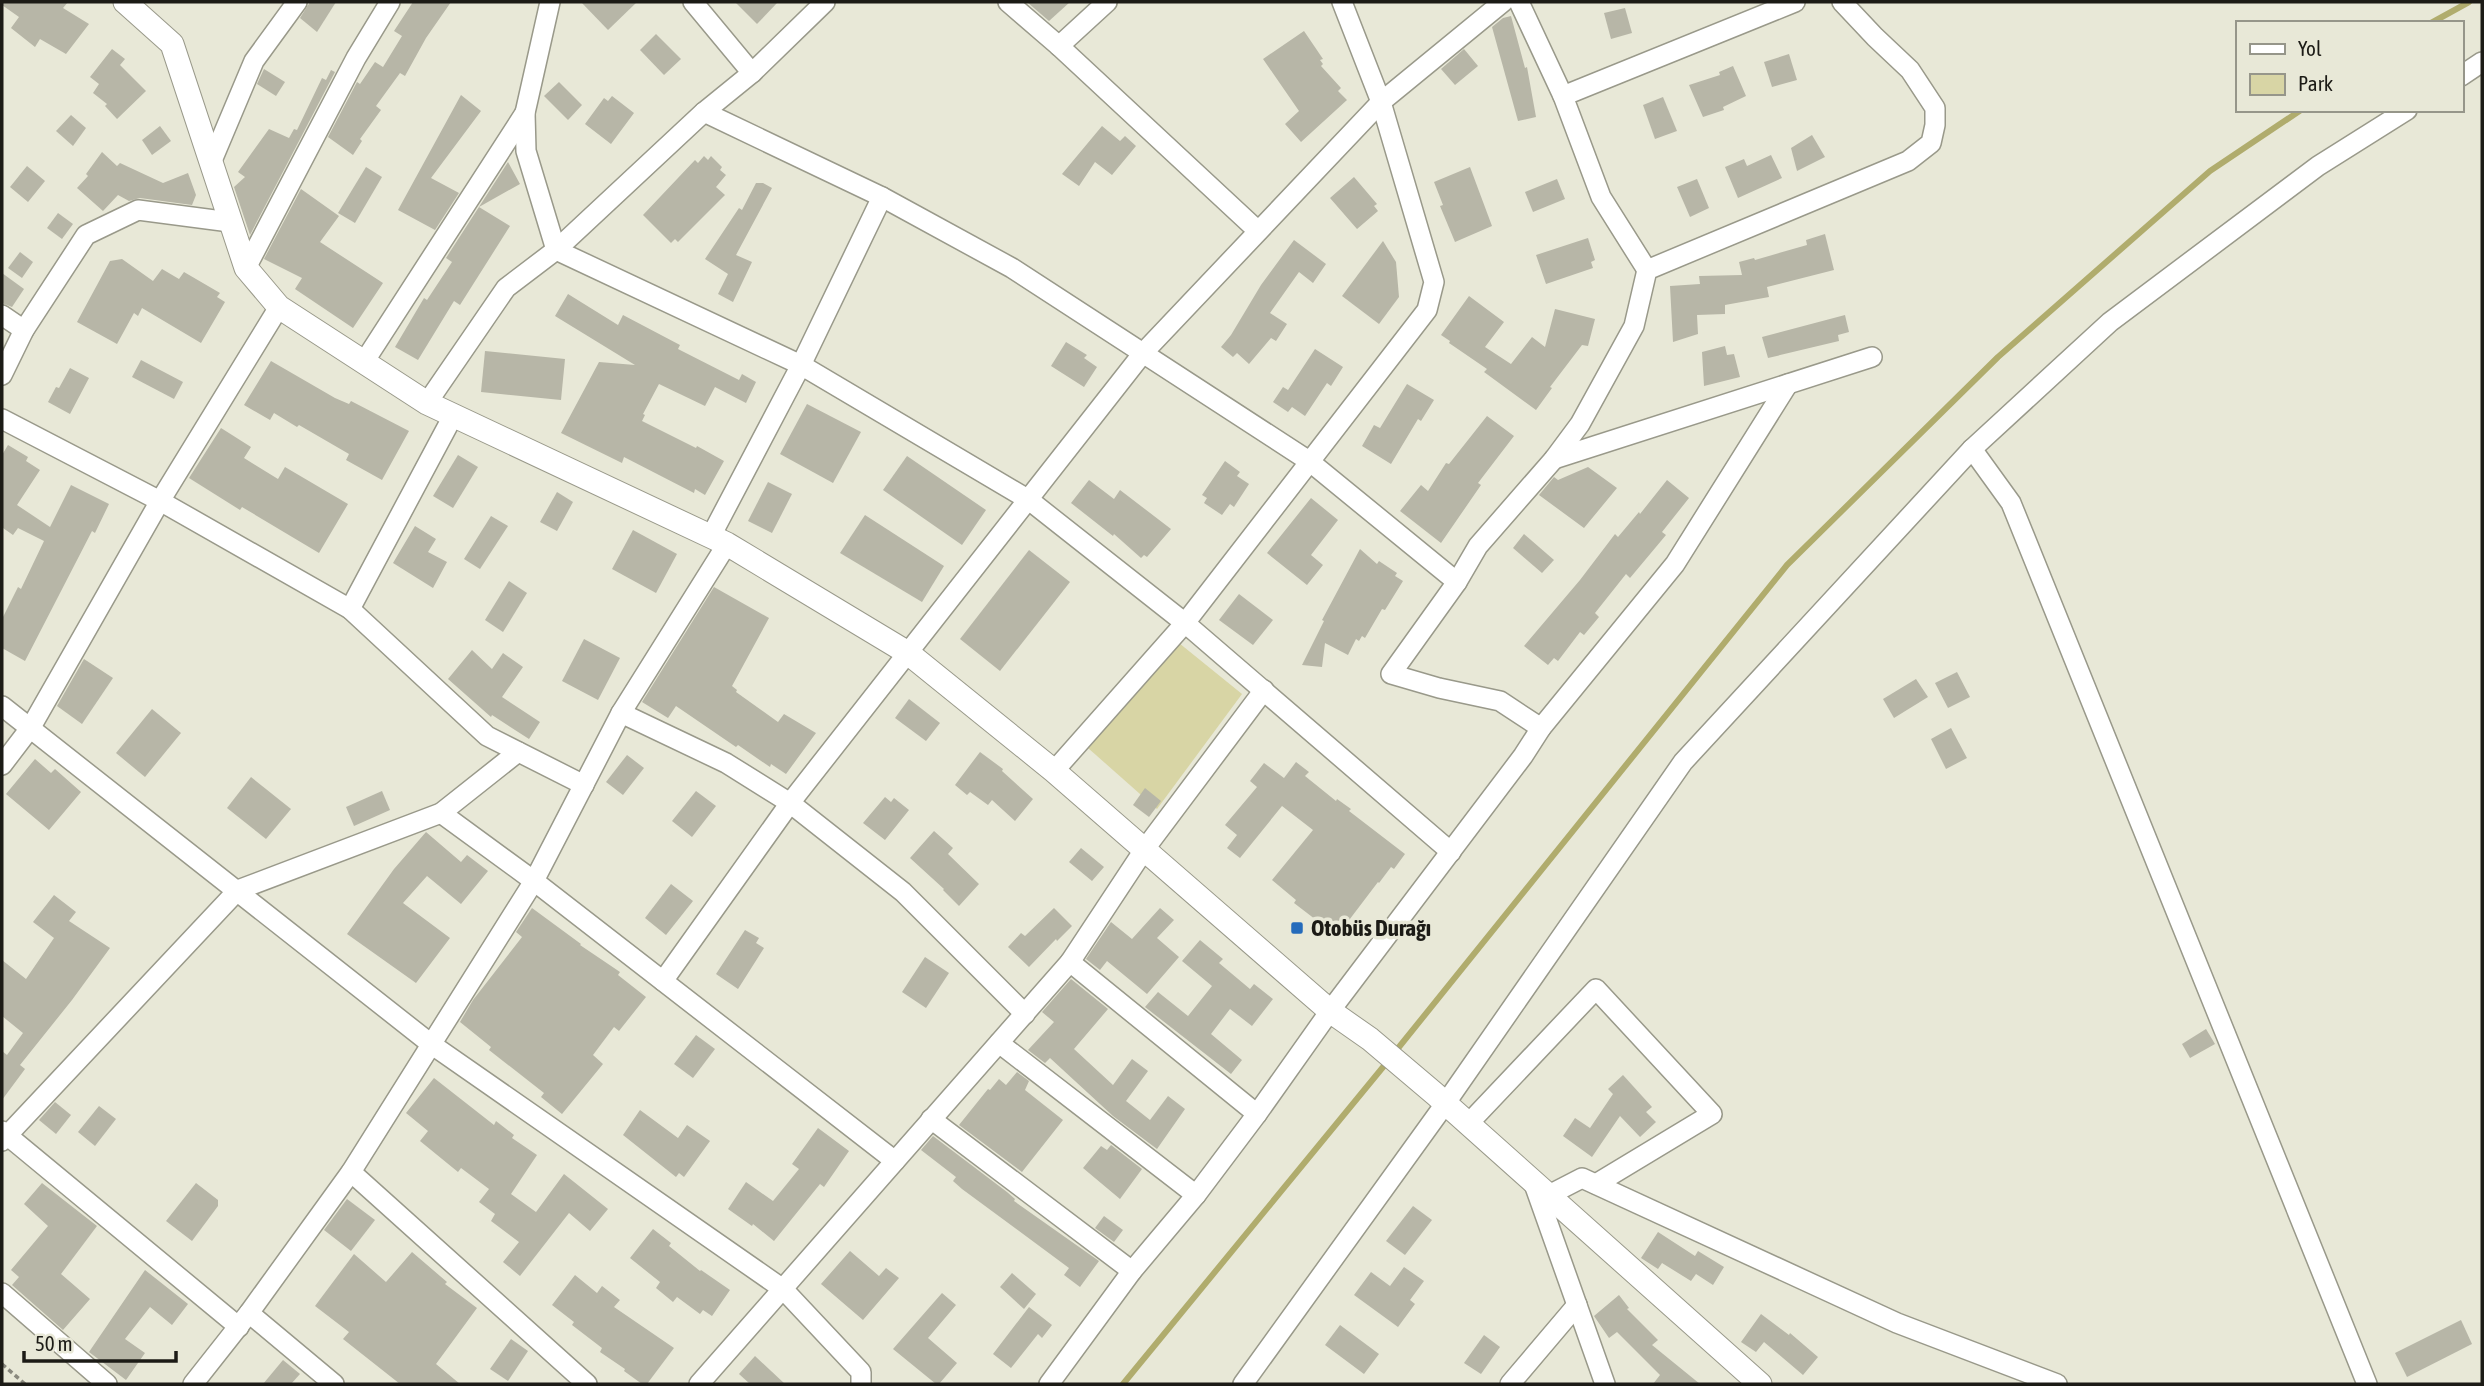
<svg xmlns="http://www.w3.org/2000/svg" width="2484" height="1386" viewBox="0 0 2484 1386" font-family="'Asap Condensed',sans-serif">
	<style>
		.green { fill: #d8d5a5 }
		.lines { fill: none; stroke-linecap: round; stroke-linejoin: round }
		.stream { stroke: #b0ac6d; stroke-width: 6 }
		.building { fill: #b7b6a7 }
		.minor-casing { stroke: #99998a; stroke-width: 22 }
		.tertiary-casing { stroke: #99998a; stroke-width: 25 }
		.path { stroke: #89887d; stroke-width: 3.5; stroke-dasharray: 5 3.5; stroke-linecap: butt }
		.minor { stroke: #fff; stroke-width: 19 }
		.tertiary { stroke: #fff; stroke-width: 23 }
		.poi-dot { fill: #256bbb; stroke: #e8e8d7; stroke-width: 2.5 }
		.labels { text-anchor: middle; stroke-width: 7; stroke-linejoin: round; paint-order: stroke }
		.poi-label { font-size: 23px; font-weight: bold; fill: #1c1b16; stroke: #e8e8d7; text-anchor: start }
	</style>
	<rect width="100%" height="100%" fill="#e8e8d7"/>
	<polygon class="green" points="1179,643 1242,694 1157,809 1088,748"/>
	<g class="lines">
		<g class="stream">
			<polyline points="2431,23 2469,2"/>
			<polyline points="1395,1052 1787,565 1998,357 2210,171 2301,110"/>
			<polyline points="1123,1384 1388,1061"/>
		</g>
	</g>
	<g class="building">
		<polygon points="2,2 68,2 63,8 89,24 66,54 40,39 35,47 11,28 19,17 2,5"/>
		<polygon points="310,2 336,2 317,32 300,18"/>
		<polygon points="413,2 451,2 426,38 405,76 400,73 376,106 381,110 360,139 362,141 353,155 328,137 357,82 360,84 375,62 383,67 402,36 394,31"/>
		<polygon points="581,2 637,2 608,30"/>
		<polygon points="735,2 778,2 757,24"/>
		<polygon points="1027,2 1070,2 1049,21"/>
		<polygon points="1625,8 1632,33 1611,39 1604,13"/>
		<polygon points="1511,16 1525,68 1527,67 1536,117 1518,121 1492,27 1503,18"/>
		<polygon points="1304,31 1323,59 1320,60 1323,64 1321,66 1341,88 1338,91 1347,100 1301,142 1285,124 1299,111 1263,59"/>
		<polygon points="656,34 681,59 664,75 640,50"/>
		<polygon points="112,49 125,59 120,65 146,91 117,119 105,106 107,104 93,93 99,84 90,77"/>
		<polygon points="1464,49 1478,66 1455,85 1441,69"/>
		<polygon points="1789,54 1797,80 1772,87 1764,62"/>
		<polygon points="1733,66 1746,96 1723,107 1724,110 1703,117 1689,85 1720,75 1719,72"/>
		<polygon points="264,69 285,82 276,96 257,84"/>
		<polygon points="331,70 335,72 250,235 234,187 245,177 238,172 269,129 289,138 294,129 297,130 322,78 326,80"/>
		<polygon points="559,82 582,105 568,120 544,96"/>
		<polygon points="461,95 481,111 431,178 459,193 435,230 398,210"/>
		<polygon points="612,96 634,113 611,144 585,124 604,98 608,101"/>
		<polygon points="1663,97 1677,131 1655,139 1643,105"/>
		<polygon points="71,115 86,128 73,146 56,131"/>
		<polygon points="160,126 171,141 152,155 142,140"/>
		<polygon points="1102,126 1120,141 1125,136 1136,146 1112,175 1095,162 1079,186 1062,174"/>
		<polygon points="1812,135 1825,157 1797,171 1791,148"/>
		<polygon points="102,152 117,166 120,163 163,183 188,173 196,195 192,205 140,198 129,201 118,195 103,211 77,188 88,176 86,174"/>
		<polygon points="1771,155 1782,178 1738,198 1725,167 1744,159 1747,166"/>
		<polygon points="704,156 708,160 711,156 722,167 720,170 726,175 716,187 725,195 678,242 675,239 671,243 643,215 695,160 698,163"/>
		<polygon points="508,162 520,184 479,207 510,226 460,305 454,301 418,360 395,347 424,298 427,300 452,262 446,258"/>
		<polygon points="27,166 45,181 28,202 10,187"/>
		<polygon points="366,167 382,177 355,223 338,213"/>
		<polygon points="1470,167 1492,226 1455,242 1440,206 1443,205 1434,182"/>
		<polygon points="1354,177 1377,204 1374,206 1378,211 1357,229 1330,198"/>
		<polygon points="1557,179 1565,199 1533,212 1525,192"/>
		<polygon points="1697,179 1709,208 1690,217 1677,187"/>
		<polygon points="756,183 763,183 772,188 736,255 752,262 733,302 718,294 728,274 705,259 739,208 742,210"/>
		<polygon points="301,189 339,216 320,242 383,283 353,328 295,289 302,278 264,259"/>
		<polygon points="58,213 73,224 62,239 47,228"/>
		<polygon points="1825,234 1834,270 1767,287 1769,297 1725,305 1725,314 1697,315 1698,334 1673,342 1670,286 1700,284 1699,276 1742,275 1739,262 1754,258 1755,260 1807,245 1806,240"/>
		<polygon points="1588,238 1595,260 1591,262 1593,268 1546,284 1536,255"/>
		<polygon points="1294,240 1326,264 1313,283 1299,272 1270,313 1287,324 1276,341 1271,338 1249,364 1237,353 1233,357 1221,347 1231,335 1261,285"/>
		<polygon points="1383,241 1396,262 1399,297 1379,324 1342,296"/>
		<polygon points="20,252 33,262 22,278 8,268"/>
		<polygon points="122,259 153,281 162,269 179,279 184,272 220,293 217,297 225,302 201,343 142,308 138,316 134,313 117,344 77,322 110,261"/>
		<polygon points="2,273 24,289 12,307 2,303"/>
		<polygon points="568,294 618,325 623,315 680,345 678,349 739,380 742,374 756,382 746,403 715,387 705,406 659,384 643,414 645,415 642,421 696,448 697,446 724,461 705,495 695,489 694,493 624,457 622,463 561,433 599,362 635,365 555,316"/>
		<polygon points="1469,296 1504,322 1485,347 1511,364 1532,337 1545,347 1555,309 1595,319 1588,346 1582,345 1550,387 1552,388 1536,410 1484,372 1487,369 1449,343 1450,341 1441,335"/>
		<polygon points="1845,315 1849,332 1838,335 1839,341 1768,358 1762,337"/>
		<polygon points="1066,342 1087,355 1084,358 1097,367 1084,387 1051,366"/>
		<polygon points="1725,346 1727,355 1734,354 1740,377 1704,386 1702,352"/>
		<polygon points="1315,349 1343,367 1331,386 1327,383 1305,416 1292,407 1288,412 1273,402 1283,387 1288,390"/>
		<polygon points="485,351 565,359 561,400 481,392"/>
		<polygon points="141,360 183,382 174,399 132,377"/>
		<polygon points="271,361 335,398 349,404 351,401 409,431 382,480 346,460 349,454 299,425 297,427 274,413 270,420 244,405"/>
		<polygon points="70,368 89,378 70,414 48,402 56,387 59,388"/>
		<polygon points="1407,384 1434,400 1421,421 1418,419 1391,464 1362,446 1374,425 1380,428"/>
		<polygon points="807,404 861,432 833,483 780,454"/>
		<polygon points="1487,416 1514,436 1478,483 1481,485 1441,543 1400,511 1421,485 1428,491 1446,463 1449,464"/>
		<polygon points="221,428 251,447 244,458 278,479 285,467 348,504 319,553 242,507 240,510 189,478"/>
		<polygon points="8,445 28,457 26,461 40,470 17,505 50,527 71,485 109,504 95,533 92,531 25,661 2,648 2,619 18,587 21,589 44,541 18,528 13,535 3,528 2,530 2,455"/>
		<polygon points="458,455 478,467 453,508 433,496"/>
		<polygon points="907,456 986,510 962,545 883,490"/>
		<polygon points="1225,461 1240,472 1237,476 1249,484 1234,507 1230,504 1222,515 1204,503 1207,498 1202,495"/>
		<polygon points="1588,467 1617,488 1584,528 1539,495 1554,477 1558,480"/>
		<polygon points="1089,480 1114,499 1120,490 1171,529 1147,557 1144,555 1141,558 1114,534 1113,536 1071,503"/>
		<polygon points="1667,480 1689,498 1662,532 1666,535 1630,578 1626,574 1595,613 1599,617 1584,635 1580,632 1558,661 1554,658 1548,665 1524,646 1580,580 1615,534 1618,537 1639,512 1640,514"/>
		<polygon points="768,482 792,494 772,533 748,521"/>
		<polygon points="557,492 573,502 557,531 540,522"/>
		<polygon points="1311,498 1338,520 1311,555 1323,565 1307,585 1267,553"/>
		<polygon points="865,515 944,566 922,602 840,553"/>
		<polygon points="491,516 508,526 480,569 464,559"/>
		<polygon points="415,526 436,539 428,552 447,562 433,588 393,563"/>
		<polygon points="633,530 677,554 656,593 612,569"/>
		<polygon points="1524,534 1554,560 1542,573 1513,548"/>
		<polygon points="1360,549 1377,564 1379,561 1397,573 1395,576 1403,581 1385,610 1382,609 1365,638 1362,636 1359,641 1356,639 1348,655 1325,643 1322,667 1302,665 1324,621 1322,620"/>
		<polygon points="1029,550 1070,582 1000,671 960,639"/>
		<polygon points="509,581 527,593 503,632 485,620"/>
		<polygon points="714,587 769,618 732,686 737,690 736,692 778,722 784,714 816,733 786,774 771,764 770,767 738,745 736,747 676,706 668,718 642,702"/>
		<polygon points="1239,594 1273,620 1253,645 1219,620"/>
		<polygon points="584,639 620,658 598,700 562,681"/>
		<polygon points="472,650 492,669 503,653 523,667 502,697 540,722 529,739 492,715 491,717 448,679"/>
		<polygon points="84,659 113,678 82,724 57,706"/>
		<polygon points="1957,672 1970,697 1948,708 1935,683"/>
		<polygon points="1916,679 1928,697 1894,718 1883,699"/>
		<polygon points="909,699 940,723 926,741 895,718"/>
		<polygon points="152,709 181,733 145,777 116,753"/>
		<polygon points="1951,728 1967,758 1946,769 1931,739"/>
		<polygon points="980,752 1003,769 1002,771 1033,799 1015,821 992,800 988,805 970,792 967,795 955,785"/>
		<polygon points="627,755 644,768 623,795 606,782"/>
		<polygon points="35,759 51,773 55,769 81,792 49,830 6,794"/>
		<polygon points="1296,762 1309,772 1305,776 1336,801 1337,799 1351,809 1349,811 1405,854 1394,869 1391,867 1379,883 1378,882 1337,936 1294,903 1296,900 1272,880 1313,830 1282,806 1240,858 1227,848 1237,835 1225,825 1257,787 1250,781 1264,763 1284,778"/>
		<polygon points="251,777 291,809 266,839 227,808"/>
		<polygon points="1145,788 1161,801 1149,817 1133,805"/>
		<polygon points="382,791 390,810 354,826 346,807"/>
		<polygon points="696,791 716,806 692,837 672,821"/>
		<polygon points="885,797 891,802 894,798 909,810 885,840 863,823"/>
		<polygon points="934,831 953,848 948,854 979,884 959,906 943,890 944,889 910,858"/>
		<polygon points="426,832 461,862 467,855 488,871 461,904 427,876 403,903 450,938 416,983 347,934 394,869"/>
		<polygon points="1081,848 1104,867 1092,881 1069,862"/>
		<polygon points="671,884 693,901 666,935 645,918"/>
		<polygon points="54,895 76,912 69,921 110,948 72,1000 20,1065 25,1069 2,1100 2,1051 7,1055 23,1033 2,1016 2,960 26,979 54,938 33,922"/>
		<polygon points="532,908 581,944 580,945 620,972 618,975 646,997 619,1031 614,1027 593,1055 603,1064 562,1114 541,1097 544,1093 489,1050 491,1047 460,1022 473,1000 522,937 516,932"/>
		<polygon points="1054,908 1072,926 1057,941 1056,939 1029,967 1008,947 1021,933 1025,936"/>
		<polygon points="1160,908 1174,920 1157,938 1179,957 1147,994 1107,961 1100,970 1086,959 1111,922 1132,939"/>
		<polygon points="745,930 759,938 756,943 764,948 738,989 716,974"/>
		<polygon points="1200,940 1223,959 1219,963 1250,989 1254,984 1273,999 1252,1026 1230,1009 1211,1034 1242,1060 1231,1074 1145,1007 1158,992 1188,1016 1212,986 1182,961"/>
		<polygon points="925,957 949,973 926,1008 902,992"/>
		<polygon points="1071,979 1108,1009 1074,1049 1113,1085 1132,1059 1148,1071 1126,1101 1150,1120 1168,1096 1185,1109 1157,1149 1113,1116 1050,1058 1045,1063 1028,1050 1054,1022 1042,1012"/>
		<polygon points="2206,1029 2215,1044 2190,1058 2182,1044"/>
		<polygon points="696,1035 715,1049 693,1078 674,1064"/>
		<polygon points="1017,1072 1029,1081 1025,1090 1063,1120 1022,1172 959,1125 988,1089 990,1090 999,1079 1006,1085"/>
		<polygon points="1623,1075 1652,1107 1646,1112 1656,1122 1640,1137 1620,1116 1592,1157 1563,1136 1575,1118 1590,1128 1613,1094 1608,1089"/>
		<polygon points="434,1078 494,1125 496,1121 514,1135 512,1138 537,1155 511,1194 536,1212 564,1174 608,1209 590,1231 569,1213 520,1276 503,1262 519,1242 491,1221 495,1214 479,1202 489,1189 461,1168 458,1172 420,1141 428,1131 406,1113"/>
		<polygon points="55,1102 71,1115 56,1134 39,1120"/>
		<polygon points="99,1106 116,1119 95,1146 78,1132"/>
		<polygon points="640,1110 678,1138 687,1125 710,1141 684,1177 679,1173 676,1177 623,1135"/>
		<polygon points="818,1128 849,1151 824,1187 820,1184 774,1241 753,1224 752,1226 728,1209 746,1182 773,1201 799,1169 792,1164"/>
		<polygon points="933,1136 1007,1192 1015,1199 1014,1201 1099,1261 1080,1287 1064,1275 1069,1268 962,1189 953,1181 956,1177 921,1150"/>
		<polygon points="1111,1145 1142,1169 1120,1199 1083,1168 1101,1146 1107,1150"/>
		<polygon points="42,1183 97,1226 61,1274 90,1299 63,1330 12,1285 19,1277 11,1270 48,1226 24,1204"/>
		<polygon points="196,1183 218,1200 218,1206 192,1241 166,1221"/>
		<polygon points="347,1199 375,1220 351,1251 324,1230"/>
		<polygon points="1413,1206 1432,1220 1405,1255 1386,1241"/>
		<polygon points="1104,1216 1123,1230 1114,1242 1095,1228"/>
		<polygon points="653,1229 671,1243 669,1246 700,1271 701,1270 730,1290 712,1316 703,1310 700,1314 677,1297 673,1302 656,1288 660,1282 630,1258"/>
		<polygon points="1658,1232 1695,1256 1698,1251 1724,1267 1713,1285 1696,1274 1691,1281 1662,1263 1658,1269 1641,1258"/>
		<polygon points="850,1251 879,1276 886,1268 899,1278 863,1320 821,1284"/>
		<polygon points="412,1252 447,1282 445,1284 477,1308 436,1364 460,1384 400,1384 343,1339 349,1332 315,1306 354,1254 386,1282"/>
		<polygon points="1404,1267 1424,1281 1410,1300 1415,1304 1398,1327 1354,1295 1371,1272 1390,1286"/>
		<polygon points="145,1270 188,1304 172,1325 150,1307 125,1339 145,1353 126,1380 89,1352"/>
		<polygon points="1012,1273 1036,1294 1024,1309 1000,1287"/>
		<polygon points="575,1275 597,1293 602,1286 620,1300 614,1307 674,1348 647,1384 642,1384 624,1371 625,1369 600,1352 602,1348 572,1325 574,1322 552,1305"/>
		<polygon points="942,1293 956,1305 928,1338 957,1363 939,1384 936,1384 893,1349"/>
		<polygon points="1619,1295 1629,1308 1627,1309 1658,1340 1652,1345 1700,1384 1653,1384 1660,1375 1617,1332 1609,1338 1594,1316"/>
		<polygon points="1029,1307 1052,1325 1042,1338 1038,1334 1011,1368 993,1354"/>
		<polygon points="1761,1314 1789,1335 1790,1333 1818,1357 1803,1375 1764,1342 1756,1352 1741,1342"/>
		<polygon points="2461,1320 2472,1344 2407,1377 2395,1353"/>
		<polygon points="1340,1325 1379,1354 1364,1374 1325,1345"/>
		<polygon points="1484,1335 1500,1347 1481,1374 1464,1363"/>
		<polygon points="511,1339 528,1351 508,1381 490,1369"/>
		<polygon points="755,1356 785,1384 750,1384 739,1374"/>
		<polygon points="283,1360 300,1374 291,1384 263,1384"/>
	</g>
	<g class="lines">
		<defs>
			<g id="minor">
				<polyline points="550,2 525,113 526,151 556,250 801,365 1029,500 1185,623 1451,852"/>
				<polyline points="693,2 752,73"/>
				<polyline points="1008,2 1059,46 1258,231"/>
				<polyline points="1519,2 1563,96 1601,197 1647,270"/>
				<polyline points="1059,46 1107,2"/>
				<polyline points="2461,76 2482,62"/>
				<polyline points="1563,96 1795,2"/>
				<polyline points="704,112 882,197 1012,268 1309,461 1457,582"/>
				<polyline points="211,163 254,61 297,2"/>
				<polyline points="246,268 356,58 390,2"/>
				<polyline points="2,315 24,330"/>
				<polyline points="364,362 525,113"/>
				<polyline points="2,375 24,330 86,235 138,210 230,222"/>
				<polyline points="427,403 506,288 556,250 704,112 752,73 825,2"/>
				<polyline points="2,419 160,501 350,609 487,736 584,785"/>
				<polyline points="1972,449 2011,503 2367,1384"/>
				<polyline points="1554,459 1872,357"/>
				<polyline points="711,536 801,365 882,197"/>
				<polyline points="350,609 453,416"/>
				<polyline points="2,706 431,1044 783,1289 861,1372 861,1384"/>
				<polyline points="621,713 726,763 790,803 903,892 1025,1014"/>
				<polyline points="1541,728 1500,701 1439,688 1391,674 1457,582 1478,546 1554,459 1580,424 1634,326 1647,270 1908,161 1931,143 1935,125 1935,108 1910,70 1875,37 1842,2"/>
				<polyline points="2,765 31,727 160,501 279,307"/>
				<polyline points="1054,771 1185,623 1427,310 1434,282 1381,102 1342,2"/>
				<polyline points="441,813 534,881 895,1161"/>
				<polyline points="1070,962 1257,1114"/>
				<polyline points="663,981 790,803 1143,353 1381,102 1503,2"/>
				<polyline points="999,1043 1196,1195"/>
				<polyline points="931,1119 1132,1271"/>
				<polyline points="1468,1124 1596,989 1712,1114 1596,1184"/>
				<polyline points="2,1131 239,1327"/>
				<polyline points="2,1141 238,890 441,813 518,752"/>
				<polyline points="351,1172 587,1384"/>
				<polyline points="1534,1184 1605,1384"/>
				<polyline points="1549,1195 1582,1178 1897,1323 2057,1384"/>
				<polyline points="2,1293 107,1384"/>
				<polyline points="249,1313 334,1384"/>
				<polyline points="193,1384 249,1313 351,1172 534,881 621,713 727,544"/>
				<polyline points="699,1384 1070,962 1144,850 1264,690"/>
				<polyline points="1049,1384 1132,1271 1196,1195 1257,1114 1330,1011 1523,756 1541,728 1675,564 1788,384"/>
				<polyline points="1243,1384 1445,1104 1683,762 1972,449 2110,322 2318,166 2407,110"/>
				<polyline points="1510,1384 1577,1305"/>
			</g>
			<polyline id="tertiary" points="125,2 172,44 246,268 279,307 427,403 727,544 908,653 1054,771 1330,1011 1370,1039 1435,1094 1760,1384"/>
		</defs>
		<use href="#minor" class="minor-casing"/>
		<use href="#tertiary" class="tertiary-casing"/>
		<polyline class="path" points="2,1364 25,1384"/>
		<use href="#minor" class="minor"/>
		<use href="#tertiary" class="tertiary"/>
	</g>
	<rect class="poi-dot" x="1290" y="921" width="14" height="14" rx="3.5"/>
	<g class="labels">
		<g class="poi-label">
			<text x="1311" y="936">Otobüs Durağı</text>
		</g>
	</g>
	<rect width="2484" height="1386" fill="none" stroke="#1c1b16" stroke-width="7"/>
	<rect x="2236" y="21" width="228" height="91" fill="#e8e8d7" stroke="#96968a" stroke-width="2"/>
	<rect x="2250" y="44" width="35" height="10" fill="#ffffff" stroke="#96968a" stroke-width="2"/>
	<text x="2298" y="56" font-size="21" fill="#1c1b16">Yol</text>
	<rect x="2250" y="74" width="35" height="21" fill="#d8d5a5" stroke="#96968a" stroke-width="2"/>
	<text x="2298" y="91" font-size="21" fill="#1c1b16">Park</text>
	<path d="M24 1351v10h152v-10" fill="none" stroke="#1c1b16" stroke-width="3.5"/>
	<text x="35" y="1351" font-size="21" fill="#1c1b16" stroke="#e8e8d7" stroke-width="5" paint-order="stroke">50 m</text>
</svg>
